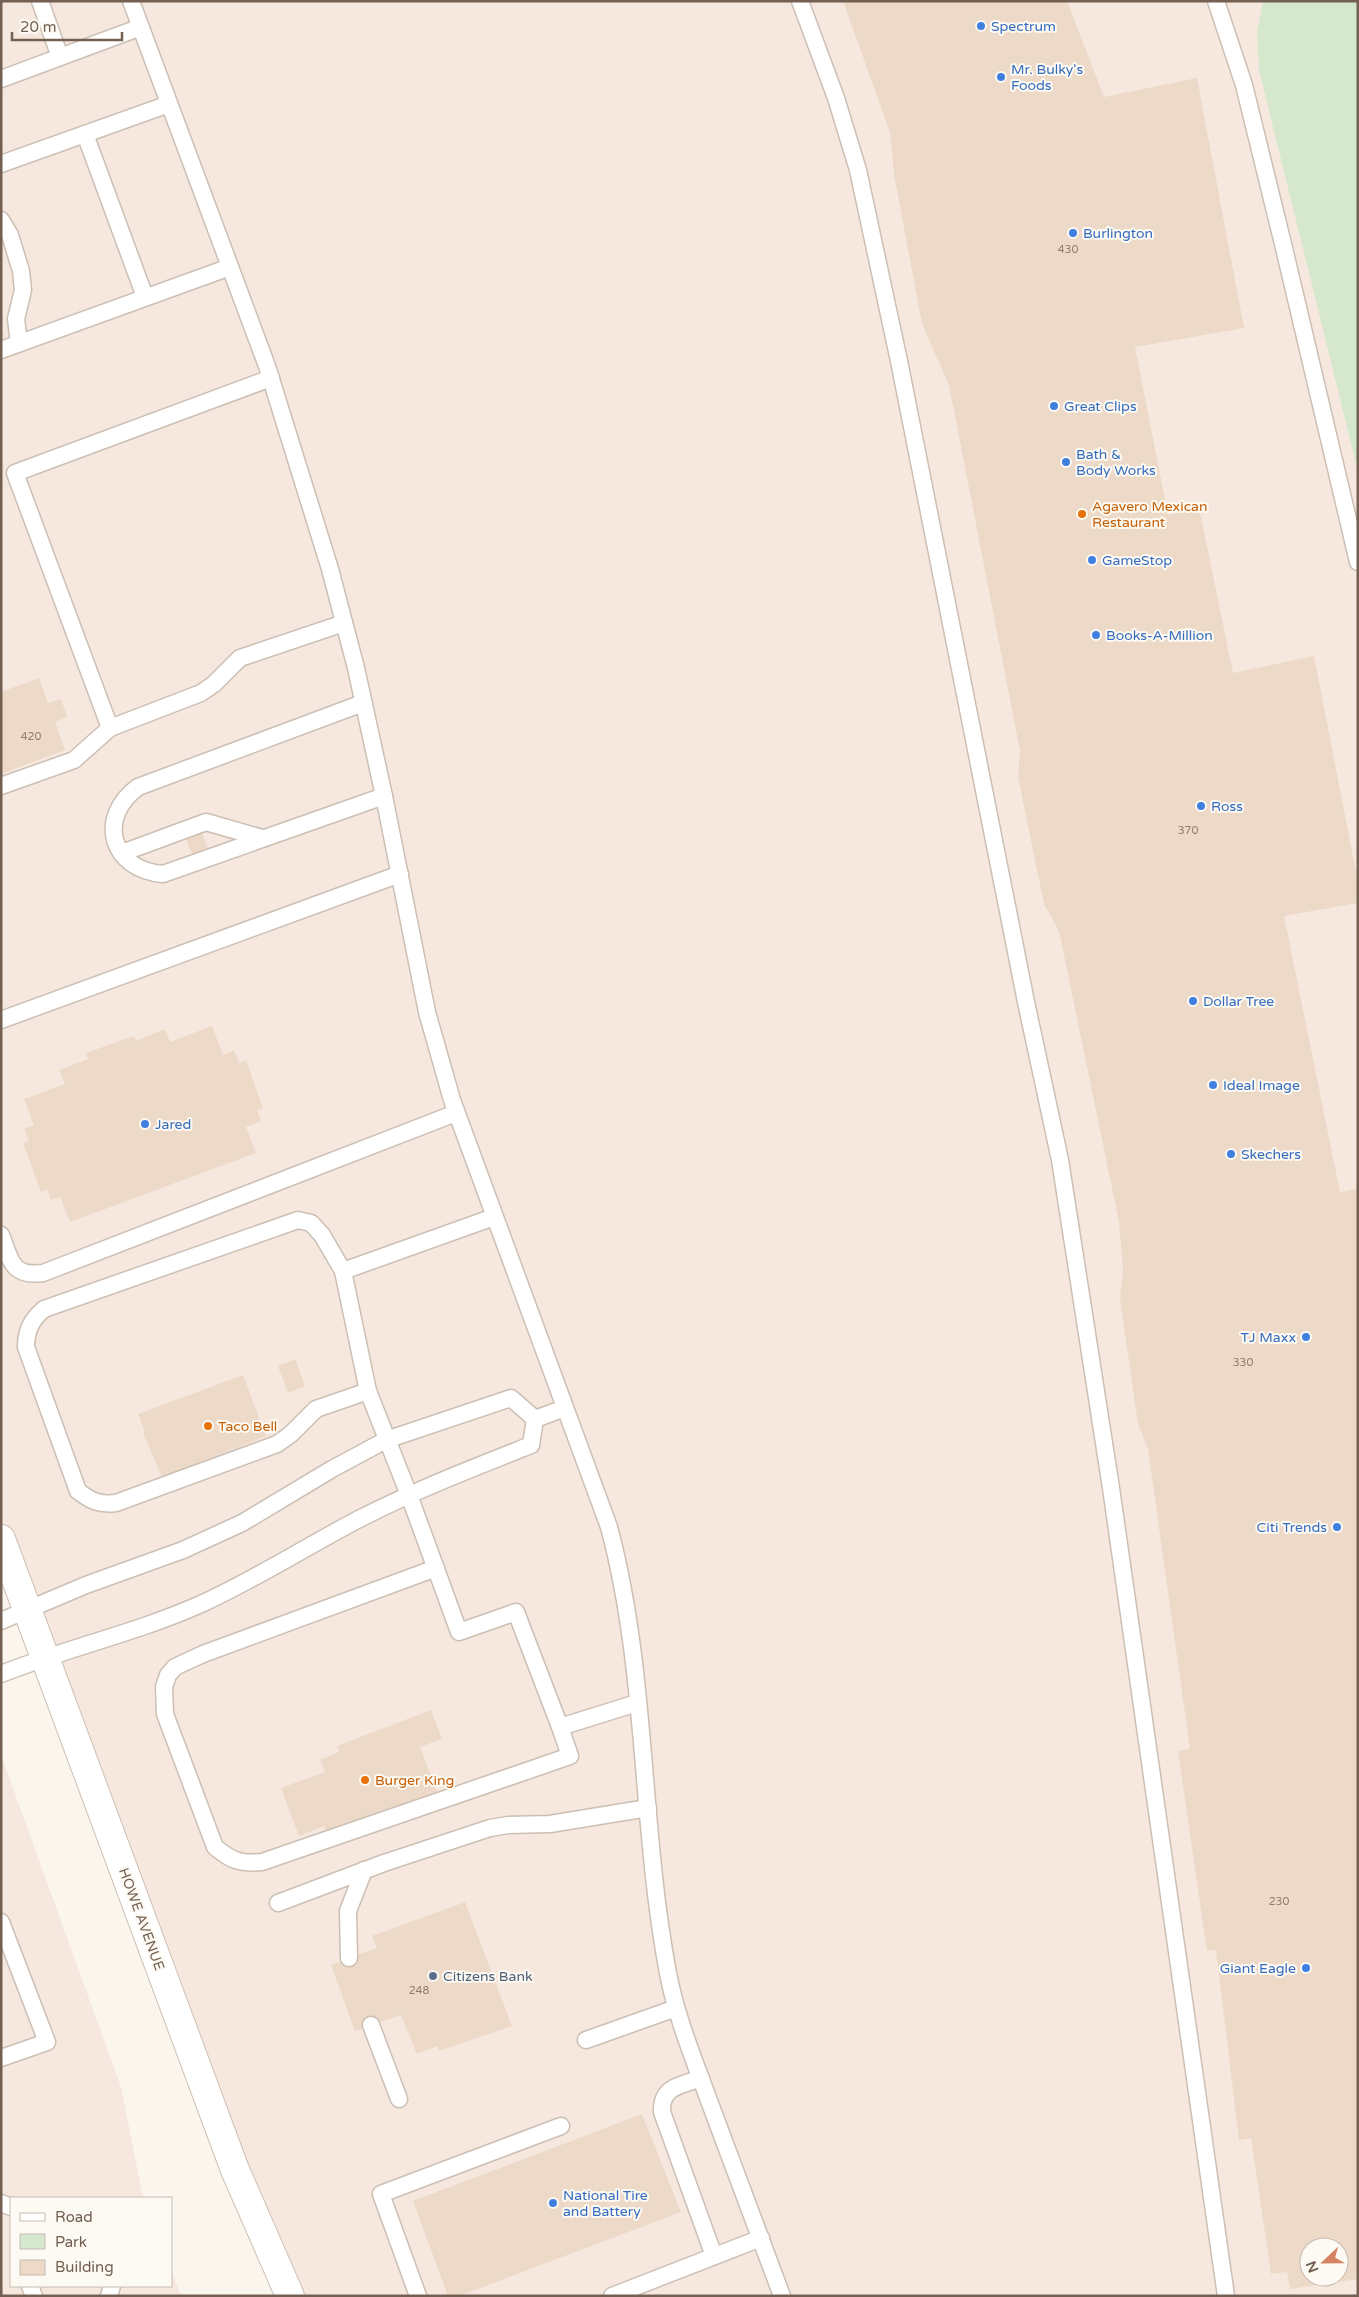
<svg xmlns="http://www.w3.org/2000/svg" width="1359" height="2297" viewBox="0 0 1359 2297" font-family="'Varela Round',sans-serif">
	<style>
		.commercial { fill: #f6e8df; fill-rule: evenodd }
		.green { fill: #d5e7cc }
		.building { fill: #edd9c7; fill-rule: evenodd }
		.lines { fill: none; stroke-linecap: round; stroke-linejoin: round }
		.lane-casing { stroke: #ccbfb3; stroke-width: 19 }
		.secondary-casing { stroke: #cec0b1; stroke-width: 30 }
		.lane { stroke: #fff; stroke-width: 16 }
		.secondary { stroke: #fff; stroke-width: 28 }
		.shop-dot { fill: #3f7fe0; stroke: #fdfaf3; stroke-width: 2 }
		.food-dot { fill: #e8710a; stroke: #fdfaf3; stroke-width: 2 }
		.service-dot { fill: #5c6f8a; stroke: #fdfaf3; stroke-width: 2 }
		.labels { text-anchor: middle; stroke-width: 4; stroke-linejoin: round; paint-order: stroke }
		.number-label { font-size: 11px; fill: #927e6f }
		.shop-label { font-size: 14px; fill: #366cbe; stroke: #fdfaf3; text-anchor: start }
		.food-label { font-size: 14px; fill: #c56008; stroke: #fdfaf3; text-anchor: start }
		.street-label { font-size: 14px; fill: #736052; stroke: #fdfaf3 }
		.service-label { font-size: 14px; fill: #4e5e75; stroke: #fdfaf3; text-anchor: start }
	</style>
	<rect width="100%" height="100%" fill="#fbf6ed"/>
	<g class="commercial">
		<path d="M1,1H1358V2296H290L1,1539ZM1309,2247H1339V2277H1309Z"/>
		<polygon points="1,1755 121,2087 143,2198 11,2198 11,2286 171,2286 171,2270 181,2296 1,2296"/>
	</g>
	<polygon class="green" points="1263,1 1358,1 1358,472 1259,70 1257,32"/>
	<g class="building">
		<path d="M843,1H1067L1104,97L1197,78L1244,328L1135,347L1168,515L1199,507L1233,673L1314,656L1358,882V903L1284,916L1340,1192L1358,1189V2279L1290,2289L1287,2272L1271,2274L1251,2138L1239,2140L1216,1950L1207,1951L1178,1751L1190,1749L1148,1449L1138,1424L1120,1299L1123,1270L1119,1222L1059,931L1044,904L1018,777L1020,751L949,385L922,324L894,174L890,132ZM1309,2247H1339V2277H1309Z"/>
		<polygon points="39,678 48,703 61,699 67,717 55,722 65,750 1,774 1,692"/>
		<polygon points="202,833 209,852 194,859 186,839"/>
		<polygon points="212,1026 223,1055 234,1050 239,1063 246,1060 263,1108 257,1110 261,1121 246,1127 256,1153 70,1222 60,1197 51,1200 47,1189 41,1192 23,1143 29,1141 24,1129 34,1125 24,1099 65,1084 59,1070 88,1059 86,1053 134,1036 136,1041 165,1029 170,1042"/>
		<polygon points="295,1359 305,1386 288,1393 278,1366"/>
		<polygon points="243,1375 266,1436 162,1477 143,1433 145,1432 138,1414"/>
		<polygon points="431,1710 442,1739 420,1747 437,1792 326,1831 324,1826 299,1836 281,1788 325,1772 320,1760 339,1752 337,1746"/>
		<polygon points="465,1902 512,2026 439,2051 437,2046 417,2054 401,2015 355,2031 331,1965 377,1948 372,1936"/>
		<polygon points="642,2114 681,2212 459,2296 448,2296 413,2201"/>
	</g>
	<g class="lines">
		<defs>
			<g id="lane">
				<polyline points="40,1 60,57"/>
				<path d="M131,1L267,366L330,569L356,668L384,796L427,1012L452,1100L609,1527C648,1673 640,1826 668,1973C676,2016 693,2057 708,2098C732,2164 757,2230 782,2296"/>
				<polyline points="800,1 836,98 858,170 899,361 1026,1002 1060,1160 1111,1488 1226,2296"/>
				<polyline points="1216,1 1244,85 1284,248 1358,562"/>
				<polyline points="1,79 141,27"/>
				<polyline points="85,134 145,297"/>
				<polyline points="1,164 169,104"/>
				<polyline points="1,220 10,235 21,271 23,290 16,319 19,343"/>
				<polyline points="1,350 230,267"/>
				<polyline points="271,378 15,473 110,728 201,693 214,684 240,658 344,623"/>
				<path d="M363,703L138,787C96,818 111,870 163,874L384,796"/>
				<polyline points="1,786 74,760 110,728"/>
				<polyline points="122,853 206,822 262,838"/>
				<polyline points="1,1020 400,874"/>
				<polyline points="494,1217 343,1271 368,1391 409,1495 459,1632 516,1612 560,1727 637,1703"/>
				<path d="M1,1235C11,1260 11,1277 43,1273L456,1113"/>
				<path d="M343,1271L322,1235L311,1223L298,1220L44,1309C31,1320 26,1331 26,1347L78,1491C91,1501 99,1505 116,1503L277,1444L291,1434L316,1409L368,1391"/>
				<polyline points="535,1419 565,1408"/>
				<path d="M436,1568L203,1654L175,1667L168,1675L164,1687L165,1714L215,1847C232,1861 240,1864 262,1862L570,1756L560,1727"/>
				<path d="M1,1621L86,1585L183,1550L242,1523L332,1469L386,1440L511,1398L535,1419L531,1445C473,1468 416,1490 361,1518C307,1546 256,1579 201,1604C136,1633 67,1648 1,1674"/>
				<polyline points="278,1903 384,1863 490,1828 508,1825 550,1824 648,1808"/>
				<polyline points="1,1922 47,2042 1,2058"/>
				<polyline points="349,1958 348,1911 364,1870"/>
				<polyline points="371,2025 399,2099"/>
				<polyline points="586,2040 676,2008"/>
				<path d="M701,2078C680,2086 661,2086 662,2112L714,2256"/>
				<polyline points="1,2203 11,2207"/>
				<polyline points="30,2286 34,2296"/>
				<polyline points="109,2296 112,2286"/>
				<polyline points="418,2296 381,2194 561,2126"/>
				<polyline points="612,2296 761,2238"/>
			</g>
			<polyline id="secondary" points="1,1539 235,2170 290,2296"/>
		</defs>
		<use href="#lane" class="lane-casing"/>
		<use href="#secondary" class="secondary-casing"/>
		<use href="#lane" class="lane"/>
		<use href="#secondary" class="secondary"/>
	</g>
	<g class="shop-dot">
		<circle cx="981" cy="26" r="5"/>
		<circle cx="1001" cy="77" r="5"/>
		<circle cx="1073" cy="233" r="5"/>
		<circle cx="1054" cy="406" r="5"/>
		<circle cx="1066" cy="462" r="5"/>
		<circle cx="1092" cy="560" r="5"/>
		<circle cx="1096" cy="635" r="5"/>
		<circle cx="1201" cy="806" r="5"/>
		<circle cx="1193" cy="1001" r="5"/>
		<circle cx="1213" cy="1085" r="5"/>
		<circle cx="145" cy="1124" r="5"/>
		<circle cx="1231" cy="1154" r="5"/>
		<circle cx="1306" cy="1337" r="5"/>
		<circle cx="1337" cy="1527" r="5"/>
		<circle cx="1306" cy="1968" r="5"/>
		<circle cx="553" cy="2203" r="5"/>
	</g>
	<g class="food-dot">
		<circle cx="1082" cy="514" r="5"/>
		<circle cx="208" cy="1426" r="5"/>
		<circle cx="365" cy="1780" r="5"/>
	</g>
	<circle class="service-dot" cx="433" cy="1976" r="5"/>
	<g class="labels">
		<g class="number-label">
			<text x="1068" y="253">430</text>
			<text x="31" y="740">420</text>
			<text x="1188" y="834">370</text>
			<text x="1243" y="1366">330</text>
			<text x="1279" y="1905">230</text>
			<text x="419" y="1994">248</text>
		</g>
		<g class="shop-label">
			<text x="991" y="31">Spectrum</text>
			<text x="1011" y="74">Mr. Bulky's<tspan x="1011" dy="16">Foods</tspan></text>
			<text x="1083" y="238">Burlington</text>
			<text x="1064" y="411">Great Clips</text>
			<text x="1076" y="459">Bath &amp;<tspan x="1076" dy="16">Body Works</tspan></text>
			<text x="1102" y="565">GameStop</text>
			<text x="1106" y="640">Books-A-Million</text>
			<text x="1211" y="811">Ross</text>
			<text x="1203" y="1006">Dollar Tree</text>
			<text x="1223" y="1090">Ideal Image</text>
			<text x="155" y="1129">Jared</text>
			<text x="1241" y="1159">Skechers</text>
			<text x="1296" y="1342" text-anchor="end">TJ Maxx</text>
			<text x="1327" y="1532" text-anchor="end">Citi Trends</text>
			<text x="1296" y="1973" text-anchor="end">Giant Eagle</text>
			<text x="563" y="2200">National Tire<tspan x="563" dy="16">and Battery</tspan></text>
		</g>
		<g class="food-label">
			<text x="1092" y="511">Agavero Mexican<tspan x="1092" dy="16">Restaurant</tspan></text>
			<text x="218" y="1431">Taco Bell</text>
			<text x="375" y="1785">Burger King</text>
		</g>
		<g class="street-label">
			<text transform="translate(142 1919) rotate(70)" y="5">HOWE AVENUE</text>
		</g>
		<g class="service-label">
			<text x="443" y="1981">Citizens Bank</text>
		</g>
	</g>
	<rect width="1359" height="2297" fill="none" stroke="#736052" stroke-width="5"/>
	<rect x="10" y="2197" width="162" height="90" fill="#fdfaf3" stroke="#c6bcb3"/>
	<rect x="20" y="2213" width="25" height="8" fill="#ffffff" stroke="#c6bcb3"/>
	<text x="55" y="2222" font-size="15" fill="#736052">Road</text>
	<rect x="20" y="2234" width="25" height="15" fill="#d5e7cc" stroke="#c6bcb3"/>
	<text x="55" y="2247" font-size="15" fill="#736052">Park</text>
	<rect x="20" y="2260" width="25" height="15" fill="#edd9c7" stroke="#c6bcb3"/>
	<text x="55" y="2272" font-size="15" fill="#736052">Building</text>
	<g transform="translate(1324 2262) rotate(248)"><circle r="24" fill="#fdfaf3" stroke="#c6bcb3"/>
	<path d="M0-4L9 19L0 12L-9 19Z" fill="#d48462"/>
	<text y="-8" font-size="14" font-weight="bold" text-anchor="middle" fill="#736052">N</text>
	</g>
	<path d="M12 32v8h110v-8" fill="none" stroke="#736052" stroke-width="2.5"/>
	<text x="20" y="32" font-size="15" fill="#736052" stroke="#fdfaf3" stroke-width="4" paint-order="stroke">20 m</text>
</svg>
